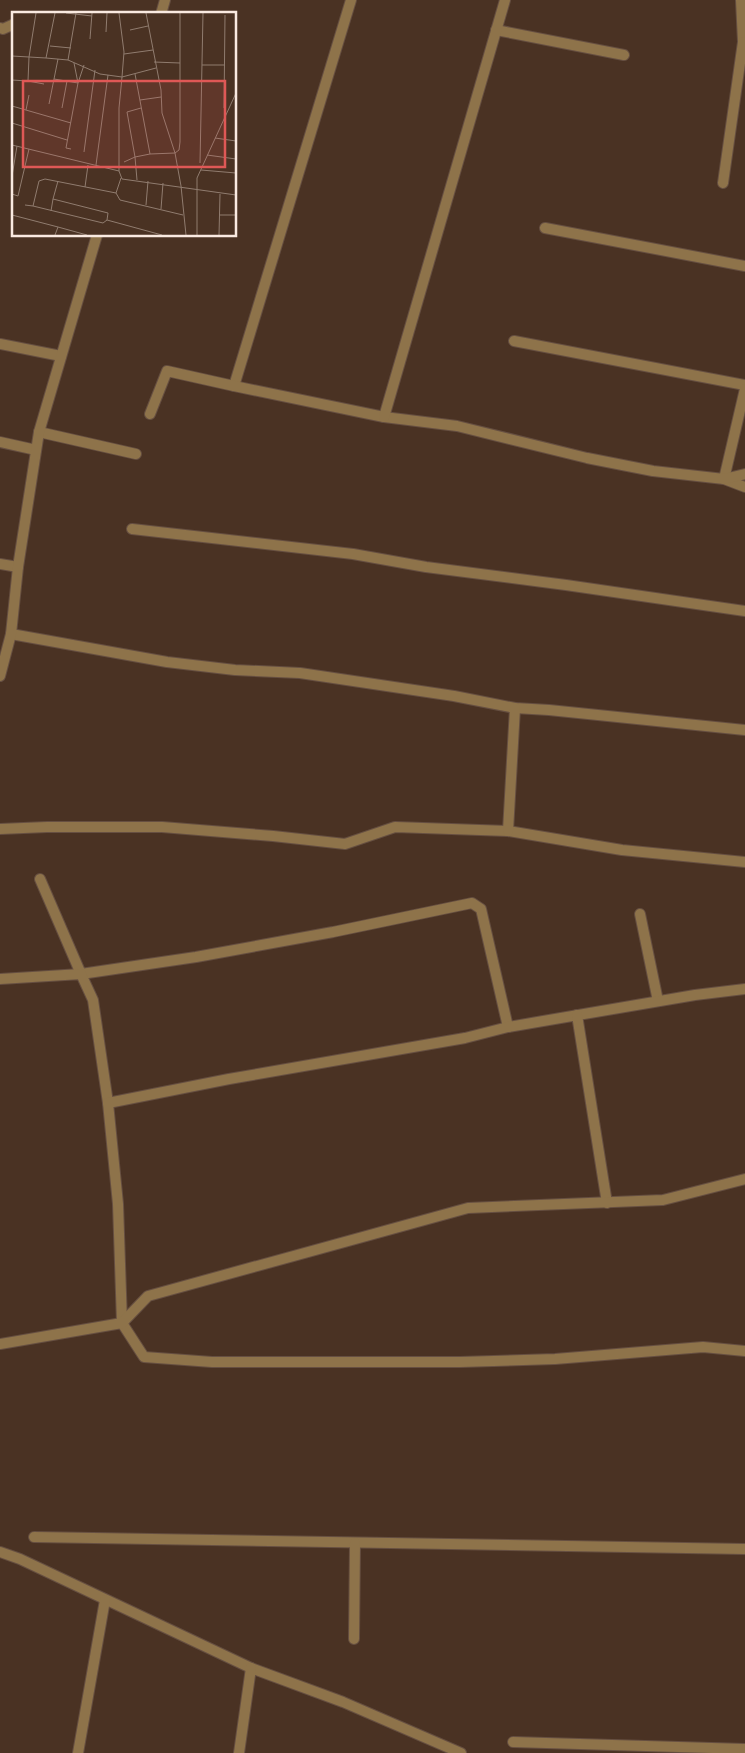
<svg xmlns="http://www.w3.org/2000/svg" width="745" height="1753" viewBox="0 0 745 1753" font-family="Georgia,serif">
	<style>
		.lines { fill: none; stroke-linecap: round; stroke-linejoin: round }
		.street-casing { stroke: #664f41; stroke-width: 12 }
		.street { stroke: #8e734a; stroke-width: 10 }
		.inset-road { fill: none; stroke: #907c6f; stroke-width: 1 }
		.view { fill: #df5856; fill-opacity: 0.15; stroke: #df5856; stroke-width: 2.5 }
		.inset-edge { fill: none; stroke: #faeae1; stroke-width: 2.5 }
	</style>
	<rect width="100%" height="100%" fill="#4a3223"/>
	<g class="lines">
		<defs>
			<g id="street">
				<polyline points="741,0 743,42 745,43"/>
				<polyline points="161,14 165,0"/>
				<polyline points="0,28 3,29 14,24"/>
				<polyline points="496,30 624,55"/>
				<polyline points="723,183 743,42"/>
				<polyline points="545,228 745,266"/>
				<polyline points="514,341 745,385"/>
				<polyline points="0,344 61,356"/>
				<polyline points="234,386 351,0"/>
				<polyline points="745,389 724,479 745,487"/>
				<polyline points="150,414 167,371 234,386 384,417 457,426 587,458 653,471 724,479 745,474"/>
				<polyline points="384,417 505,0"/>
				<polyline points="39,432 136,454"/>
				<polyline points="0,442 36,450"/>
				<polyline points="132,529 353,554 426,567 566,585 745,611"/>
				<polyline points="0,564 18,567"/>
				<polyline points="11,634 167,662 235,670 300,673 454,696 515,708 549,710 745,730"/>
				<polyline points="0,676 11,634 18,567 39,432 97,235"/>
				<polyline points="0,829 47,827 162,827 273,836 345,844 395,827 508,831 622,850 745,862"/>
				<polyline points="508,831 515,708"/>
				<polyline points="40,879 81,974 196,957 333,932 472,903 481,909 508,1027"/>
				<polyline points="640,914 658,1001"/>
				<polyline points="0,979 81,974 93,1000 108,1103"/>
				<polyline points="745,989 695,995 508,1027 465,1038 229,1079 108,1103 118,1204 122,1323 144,1357 212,1362 460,1362 555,1359 703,1347 745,1351"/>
				<polyline points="577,1015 607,1203"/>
				<polyline points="0,1344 122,1323 148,1296 468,1208 663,1200 745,1179"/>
				<polyline points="34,1537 745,1549"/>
				<polyline points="0,1552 20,1559 251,1668 343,1702 461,1753"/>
				<polyline points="354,1639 355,1543"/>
				<polyline points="513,1742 745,1749"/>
				<polyline points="78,1753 105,1600"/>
				<polyline points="239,1753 251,1668"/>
			</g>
		</defs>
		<use href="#street" class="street-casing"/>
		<use href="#street" class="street"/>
	</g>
	<g transform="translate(12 12)">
		<rect width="224" height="224" fill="#4a3223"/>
		<path class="inset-road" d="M54,1L80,4M107,1L112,40L110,65L144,56M134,1L149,78L150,101L163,141L169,174L174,223M118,18L136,14M94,20L95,1M78,27L80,1M38,34L59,36M112,42L141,38M0,44L17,45L24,1M34,46L56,48L88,62L110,65L107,96V159M56,48L64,1M142,50L168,51M190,53H213M123,62L138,142L163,141L167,138L168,130V1M42,67L66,71L72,53M0,68L16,69L17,45L34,46L43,1M16,69L32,72M128,88L149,85M37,92L46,47M0,94L59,111M50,96L55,69M212,96L213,3M14,98L17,83M0,111L55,128M203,126L224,129M0,133L107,159L110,167L224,183M59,137L54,136L66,71L62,51M72,140L83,58M195,143L224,147M112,150L123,145L115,100L129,96M188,151L191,1M84,153L96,63M189,158L224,161M0,164L5,134M125,168L123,145L138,142M73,175L76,153M104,181L109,166M0,182L6,184L17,137M41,187L46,169M13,193L21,194L27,169L33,167L104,181L108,188L171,203M134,193L136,169M21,194L91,211L95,208M149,197L151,171M39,199L41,187L96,201L95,208L150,223M0,203L46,215M208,203H224M43,223L46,215L75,223M185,223V166L224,81M207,223L208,182"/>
		<path class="view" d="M11,69H213V155H11Z"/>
		<rect width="224" height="224" class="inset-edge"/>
	</g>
</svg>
